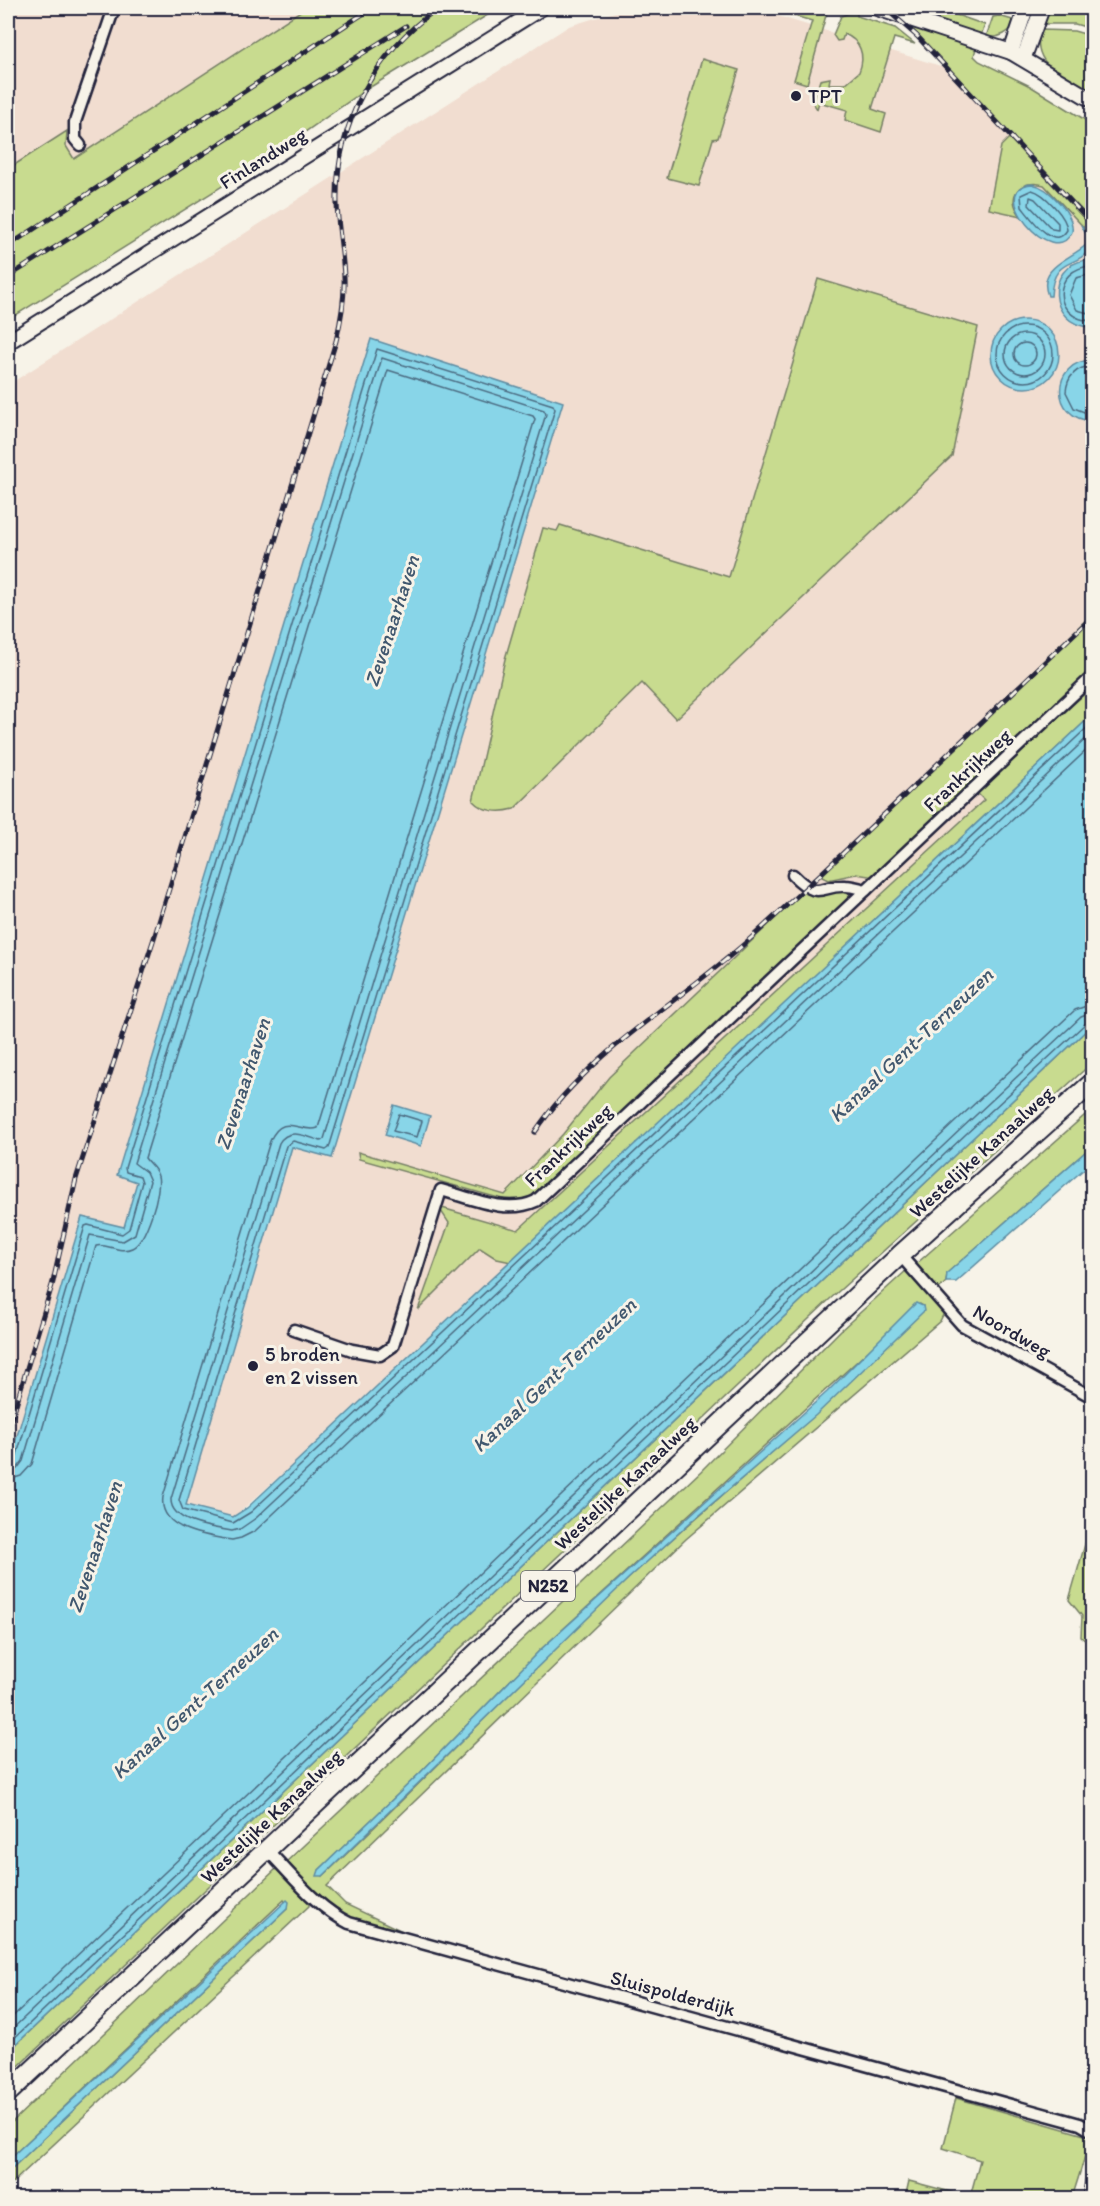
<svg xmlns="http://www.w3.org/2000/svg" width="1100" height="2206" viewBox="0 0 1100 2206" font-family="Itim,sans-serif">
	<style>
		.built { fill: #f1ddd0 }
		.green { fill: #c8db8f; stroke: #757e65; stroke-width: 1.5; fill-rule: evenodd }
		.water { fill: #88d5e8; stroke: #5f8da3; stroke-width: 1.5 }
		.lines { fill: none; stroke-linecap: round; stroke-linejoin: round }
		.shore { stroke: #4b6a80; stroke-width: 1.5 }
		.minor-casing { stroke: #22223b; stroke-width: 15 }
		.tertiary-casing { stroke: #22223b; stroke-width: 18 }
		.primary-casing { stroke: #22223b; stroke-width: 22 }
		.minor { stroke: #f7f3e8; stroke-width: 10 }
		.tertiary { stroke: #f7f3e8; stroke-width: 14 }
		.primary { stroke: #f7f3e8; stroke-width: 18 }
		.rail-casing { stroke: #22223b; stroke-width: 5 }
		.rail { stroke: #f7f3e8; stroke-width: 3; stroke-dasharray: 9; stroke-linecap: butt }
		.poi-dot { fill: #22223b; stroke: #f7f3e8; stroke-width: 2 }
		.labels { text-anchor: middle; stroke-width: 6; stroke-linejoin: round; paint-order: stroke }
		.shield { fill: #f7f3e8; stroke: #62616f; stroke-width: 1.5 }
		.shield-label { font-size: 18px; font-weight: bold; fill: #22223b }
		.poi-label { font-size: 20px; fill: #22223b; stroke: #f7f3e8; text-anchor: start }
		.street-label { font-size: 20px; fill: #22223b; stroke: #f7f3e8 }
		.water-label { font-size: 21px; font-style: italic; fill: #41586f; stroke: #f7f3e8 }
	</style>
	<rect width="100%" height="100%" fill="#f7f3e8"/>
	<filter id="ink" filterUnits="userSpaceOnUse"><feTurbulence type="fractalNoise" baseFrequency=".0167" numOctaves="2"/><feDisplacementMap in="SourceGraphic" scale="12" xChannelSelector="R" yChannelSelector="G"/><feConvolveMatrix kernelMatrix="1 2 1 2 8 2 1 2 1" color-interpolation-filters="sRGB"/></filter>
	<g filter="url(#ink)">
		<g class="built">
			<polygon points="8,8 309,8 8,203"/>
			<polygon points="628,8 752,8 983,79 1092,150 1092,747 8,1720 8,385 569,26"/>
		</g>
		<g class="green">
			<polygon points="305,8 499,8 364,91 272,155 8,320 8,169 67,131 66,146 74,159"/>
			<polygon points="767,8 828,8 807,84 794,80 812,21"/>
			<polygon points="894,8 937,8 985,25 981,35"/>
			<polygon points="1050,8 1092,10 1092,29 1075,24 1042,24"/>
			<path d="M857,10V16L895,28L915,44L894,38L872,109L886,114L881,132L845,120L847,110L819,102L817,109L813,103L820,80L830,78L829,84H845L859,72C866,55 860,40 844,34L842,40L837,41L833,35L841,16Z"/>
			<path d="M999,16L1016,21C1010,33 999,39 986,37L993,17Z"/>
			<polygon points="900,20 976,48 974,56 979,61 1030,86 1092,124 1092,224"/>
			<path d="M1041,30L1074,31L1092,36V95C1068,79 1028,65 1041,30Z"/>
			<polygon points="702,59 739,70 718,138 713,139 699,186 667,178"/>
			<path d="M1009,138L1092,227V236L1044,185C1021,178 1004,196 1021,216L989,209L1001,146Z"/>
			<path d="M818,279L978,327L952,456L676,719L642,683L514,809C500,813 483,812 473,801L505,659L543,528L557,531L560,525L729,577Z"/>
			<polygon points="1092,614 1092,672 875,877 856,874 828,880 820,876"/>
			<polygon points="1092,687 1092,715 511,1262 497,1259 480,1248 418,1310 449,1223 441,1211 442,1208 518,1230 984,800 977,793"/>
			<polygon points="805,890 843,891 850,895 852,901 530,1197 513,1202 359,1159 358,1152 505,1195 563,1134 609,1077"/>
			<polygon points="1092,1025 1092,1063 830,1299 8,2076 8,2052"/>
			<polygon points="1092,1109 1092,1146 947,1273 946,1282 937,1291 915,1265"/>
			<path d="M908,1269L942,1308L944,1313L940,1321L686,1539L327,1886L345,1904L417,1938L341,1917L285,1863L701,1471L841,1330ZM920,1304L923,1306C834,1407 727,1487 629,1578C525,1675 427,1779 323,1876L319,1870L420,1773L539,1651Z"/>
			<polygon points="1092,1520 1092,1646 1081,1637 1082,1616 1069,1600"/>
			<polygon points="276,1869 308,1900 309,1906 8,2187 8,2172 288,1908 284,1900 8,2160 8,2126"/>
			<polygon points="956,2098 1091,2137 1072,2198 905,2198 909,2181 970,2197 980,2160 943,2148"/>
		</g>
		<g class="water">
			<path d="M1032,184C1049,187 1075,215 1072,232C1053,272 984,188 1032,184Z"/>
			<path d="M1081,225L1092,239L1091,248C1076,269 1053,256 1051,296H1048C1036,266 1072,259 1087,244L1088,238Z"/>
			<path d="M1086,260H1092L1090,327C1048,325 1044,266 1086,260Z"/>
			<circle cx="1025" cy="354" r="34"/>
			<polygon points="371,339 563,402 332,1158 292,1147 186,1505 233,1517 247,1508 1092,715 1092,1025 8,2052 8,1466 82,1217 124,1227 137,1182 117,1175"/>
			<path d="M1092,360V421C1050,419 1050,361 1092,360Z"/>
			<polygon points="394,1105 430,1116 421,1146 385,1135"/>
			<polygon points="1092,1146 1092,1162 956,1282 946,1282 947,1273"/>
			<polygon points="916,1303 923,1306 924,1311 816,1415 693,1520 628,1579 323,1876 317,1876 319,1870 420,1773 539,1651 827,1392"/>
			<polygon points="287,1900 289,1902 288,1908 8,2172 8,2160"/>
		</g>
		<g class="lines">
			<g class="shore">
				<path d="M1032,190C1044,193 1067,217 1067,230C1054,252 1031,218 1022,207L1021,195Z"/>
				<polygon points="1030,197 1035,199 1058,223 1058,230 1052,229 1029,205"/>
				<path d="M1092,266C1051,268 1051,319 1092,321"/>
				<polyline points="1092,274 1076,278 1069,295 1077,310 1092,314"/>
				<circle cx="1025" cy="354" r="28"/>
				<circle cx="1025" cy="354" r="20"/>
				<circle cx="1025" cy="354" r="11"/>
				<path d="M1092,366C1077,367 1067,376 1066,392L1074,408L1092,415"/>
				<polygon points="399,1114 422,1121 417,1137 393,1131"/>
				<polyline points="8,1463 16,1458 85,1226 88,1225 122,1234 129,1229 142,1182 140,1176 126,1172 125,1168 377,349 553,405 555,409 329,1148 326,1150 293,1141 286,1146 179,1500 183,1510 233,1523 251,1512 1092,723"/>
				<path d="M8,1471L17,1469L23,1461L90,1235L123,1241L135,1234L150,1181L146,1172L134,1163L382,358L544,410L546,414L324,1139L321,1141C306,1136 288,1127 279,1143L171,1499C170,1523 214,1528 232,1531L240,1529L256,1518L1092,733"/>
				<path d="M8,1480L21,1476L32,1464L96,1246C107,1243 119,1254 132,1248C146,1242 162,1190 158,1176C156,1168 149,1164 145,1158L388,370L533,416L535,419L318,1128C300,1134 283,1111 270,1141L163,1497C158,1530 207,1536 232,1540L241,1538L255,1531L1092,745"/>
				<polyline points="8,2021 955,1122 1075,1010 1092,1004"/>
				<polyline points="8,2033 961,1129 1081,1017 1092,1013"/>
				<polyline points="8,2044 966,1134 1086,1023 1092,1021"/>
			</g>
			<defs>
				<g id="minor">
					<polyline points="80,145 75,139 75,122 114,8"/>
					<path d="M793,875C820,902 821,884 846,886C853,886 860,889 866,890"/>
					<polyline points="900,1255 962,1325 1092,1397"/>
					<path d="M294,1330L352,1350L380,1355L393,1346L441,1190C471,1198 506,1215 536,1201L1092,677"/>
					<path d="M267,1850C294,1877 315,1906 349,1923L1080,2124L1092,2131"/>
					<polyline points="1089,2198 1092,2181"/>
				</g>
				<g id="tertiary">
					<polyline points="877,8 1011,52 1092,100"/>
					<polyline points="1011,52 1026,8"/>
					<polyline points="1024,57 1042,8"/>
					<polyline points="8,342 541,8"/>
				</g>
				<polyline id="primary" points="8,2093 900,1255 1092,1083"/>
			</defs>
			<use href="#minor" class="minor-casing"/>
			<use href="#tertiary" class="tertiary-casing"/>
			<use href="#primary" class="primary-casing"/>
			<use href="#minor" class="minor"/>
			<use href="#tertiary" class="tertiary"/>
			<use href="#primary" class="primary"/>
			<defs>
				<g id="rail">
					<polyline points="885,8 917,36 1092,224"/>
					<polyline points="8,246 372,8"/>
					<polyline points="8,277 406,26"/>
					<path d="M535,1132C589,1051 680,1002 751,938C867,833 979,724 1092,617"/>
					<path d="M8,1431L53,1282L76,1179L155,935L336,341C341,320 345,299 344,277C343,253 338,229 337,204C335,125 374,53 438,8"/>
				</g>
			</defs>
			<use href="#rail" class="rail-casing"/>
			<use href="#rail" class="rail"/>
		</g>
	</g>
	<g class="poi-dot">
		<circle cx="796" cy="96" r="6"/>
		<circle cx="253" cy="1366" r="6"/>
	</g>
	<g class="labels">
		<rect class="shield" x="521" y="1571" width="54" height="30" rx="4.5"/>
		<g class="shield-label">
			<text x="548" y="1592">N252</text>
		</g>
		<g class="poi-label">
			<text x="808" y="103">TPT</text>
			<text x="265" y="1361">5 broden<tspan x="265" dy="23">en 2 vissen</tspan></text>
		</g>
		<g class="street-label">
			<text transform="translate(263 158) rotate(-32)" y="7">Finlandweg</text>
			<text transform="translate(967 770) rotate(-43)" y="7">Frankrijkweg</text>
			<text transform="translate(568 1145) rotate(-43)" y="7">Frankrijkweg</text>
			<text transform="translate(981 1152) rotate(-42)" y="7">Westelijke Kanaalweg</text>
			<text transform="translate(1012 1331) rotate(30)" y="7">Noordweg</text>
			<text transform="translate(625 1483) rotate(-43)" y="7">Westelijke Kanaalweg</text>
			<text transform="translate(271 1816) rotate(-43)" y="7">Westelijke Kanaalweg</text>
			<text transform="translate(673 1993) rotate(15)" y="7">Sluispolderdijk</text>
		</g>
		<g class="water-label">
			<text transform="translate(392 621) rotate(-72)" y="7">Zevenaarhaven</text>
			<text transform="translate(911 1045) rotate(-43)" y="7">Kanaal Gent-Terneuzen</text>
			<text transform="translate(243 1084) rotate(-72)" y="7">Zevenaarhaven</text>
			<text transform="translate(554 1375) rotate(-43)" y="7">Kanaal Gent-Terneuzen</text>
			<text transform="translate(95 1547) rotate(-72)" y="7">Zevenaarhaven</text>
			<text transform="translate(195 1703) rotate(-42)" y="7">Kanaal Gent-Terneuzen</text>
		</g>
	</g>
	<rect width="1100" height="2206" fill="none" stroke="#f7f3e8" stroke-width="30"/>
	<rect x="15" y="15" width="1070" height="2176" fill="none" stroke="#22223b" stroke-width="2" filter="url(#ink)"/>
</svg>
